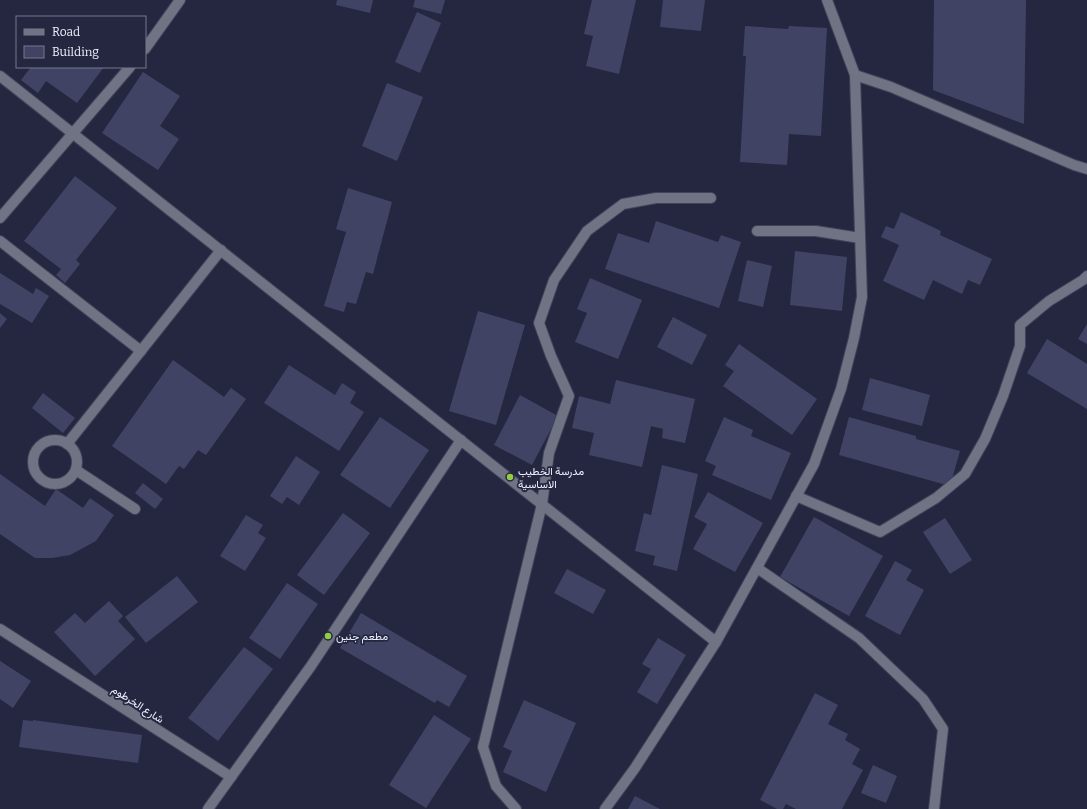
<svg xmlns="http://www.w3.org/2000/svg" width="1087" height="809" viewBox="0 0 1087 809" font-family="Bitter,Vazirmatn,serif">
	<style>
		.building { fill: #404364 }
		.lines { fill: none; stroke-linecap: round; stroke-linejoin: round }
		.minor-casing { stroke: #41435b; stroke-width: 12 }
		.minor { stroke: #707383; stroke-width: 10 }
		.poi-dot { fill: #91cd40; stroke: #252740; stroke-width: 1.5 }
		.labels { text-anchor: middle; stroke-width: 3.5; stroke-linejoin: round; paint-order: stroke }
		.poi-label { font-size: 11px; fill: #eff1ff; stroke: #252740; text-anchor: start }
		.street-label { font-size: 11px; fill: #eff1ff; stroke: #252740 }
	</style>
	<rect width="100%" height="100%" fill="#252740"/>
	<g class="building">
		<polygon points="337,0 373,0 370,13 336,5"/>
		<polygon points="415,0 445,0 441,14 413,7"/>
		<polygon points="592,0 636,0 619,74 586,66 593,36 584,34"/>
		<polygon points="663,0 705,0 701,31 660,27"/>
		<polygon points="934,0 1026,0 1024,124 933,90"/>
		<polygon points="417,12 441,23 420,73 395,62"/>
		<polygon points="745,26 788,29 789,26 827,28 821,136 789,134 787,165 740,162 746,56 743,56"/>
		<polygon points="31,67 104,67 77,103 46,81 38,93 21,80"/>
		<polygon points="143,72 180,96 160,126 179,139 158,170 102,133"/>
		<polygon points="387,83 423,97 397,161 362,146"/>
		<polygon points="75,176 117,208 76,260 80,264 65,283 56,275 61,269 24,241"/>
		<polygon points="348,188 392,202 373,274 366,272 356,304 347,302 344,312 324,306 346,232 336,229"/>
		<polygon points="901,212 941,231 940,235 992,259 980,285 968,280 962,294 933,280 924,300 883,281 899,245 881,237 886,226 894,229"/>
		<polygon points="656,221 718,242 721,235 741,242 719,308 605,269 618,233 649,243"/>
		<polygon points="795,251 847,257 842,311 790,305"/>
		<polygon points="747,260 772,266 763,307 738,301"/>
		<polygon points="0,273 33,294 36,288 49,296 32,323 0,304"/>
		<polygon points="590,278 642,300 618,359 575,342 587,313 577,309"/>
		<polygon points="478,311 525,325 496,425 449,411"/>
		<polygon points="0,313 7,319 0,328"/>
		<polygon points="673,317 707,335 692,365 657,347"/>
		<polygon points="1087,324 1087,344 1078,339"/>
		<polygon points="1047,339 1087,364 1087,409 1027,373"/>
		<polygon points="739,344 817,399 792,435 723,386 734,371 725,365"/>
		<polygon points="173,360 224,397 231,388 246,399 206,455 198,450 184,469 179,466 166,484 112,446"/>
		<polygon points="289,365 335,395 342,383 356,392 350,403 364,412 339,451 264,403"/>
		<polygon points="870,378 930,395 922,426 862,410"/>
		<polygon points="616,380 695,399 685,443 662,438 663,429 651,426 642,467 589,455 594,433 572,428 579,396 610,404"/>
		<polygon points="43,393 75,418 63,433 32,408"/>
		<polygon points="520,395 558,416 532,465 494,445"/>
		<polygon points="380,417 429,450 390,508 340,475"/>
		<polygon points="724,417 753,430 751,436 791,453 771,500 712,475 716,466 705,461"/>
		<polygon points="849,417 916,436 916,439 960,451 950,486 839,455"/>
		<polygon points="296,456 320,472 299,505 287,497 282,504 270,496"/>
		<polygon points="662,465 698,474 677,571 653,565 655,556 635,551 644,513 651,515"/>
		<polygon points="0,474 45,506 56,489 83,508 90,498 114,515 96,541 70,555 52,558 35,558 0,534"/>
		<polygon points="143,483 163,499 155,509 135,493"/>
		<polygon points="708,492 763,523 735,572 693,549 707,524 694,517"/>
		<polygon points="343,513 370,533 324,595 297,575"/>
		<polygon points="246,515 263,525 258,533 266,538 245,571 220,556"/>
		<polygon points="814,517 883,556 849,616 780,577"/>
		<polygon points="945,518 972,560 950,574 923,532"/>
		<polygon points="895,561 912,570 906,580 924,590 900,635 865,616"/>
		<polygon points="567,569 606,590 593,614 554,593"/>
		<polygon points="177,576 198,602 146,643 125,617"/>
		<polygon points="287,583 318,604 280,659 249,638"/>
		<polygon points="109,601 123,616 118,621 135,639 95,676 54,632 75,613 85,623"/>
		<polygon points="361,613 467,676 449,707 437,700 435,703 340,648"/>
		<polygon points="658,638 686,655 657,704 637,692 651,669 642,664"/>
		<polygon points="244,647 273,669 218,741 188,718"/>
		<polygon points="0,661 31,681 13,708 0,699"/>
		<polygon points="815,693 838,705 828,724 848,734 845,740 860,749 852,764 863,770 842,809 796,809 786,804 783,809 777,809 760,800"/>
		<polygon points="524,700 576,723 546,792 503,772 512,751 503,747"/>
		<polygon points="434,715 471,739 426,808 389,785"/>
		<polygon points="23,720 33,721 33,720 142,735 138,763 19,747"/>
		<polygon points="873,765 897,776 886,803 861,793"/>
		<polygon points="635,796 660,809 628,809"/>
	</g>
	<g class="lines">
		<defs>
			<g id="minor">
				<polyline points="145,49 180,0"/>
				<polyline points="855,75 891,87 1074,165 1087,169"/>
				<polyline points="0,76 716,642"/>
				<polyline points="0,218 130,67"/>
				<polyline points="757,231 816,231 860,238"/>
				<polyline points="0,241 141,351"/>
				<circle cx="55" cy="462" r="22"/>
				<polyline points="67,444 221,250"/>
				<polyline points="76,470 135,509"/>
				<polyline points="796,496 880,532 936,498 965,474 985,439 1003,396 1020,346 1020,325 1049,301 1083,280 1087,276"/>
				<polyline points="757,568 859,638 923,699 943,729 934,809"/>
				<polyline points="0,629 231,777 208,809"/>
				<polyline points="231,777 311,666 461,440"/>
				<polyline points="516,809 496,786 483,747 542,504 549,453 569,396 551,356 539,323 554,280 587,231 623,204 656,198 711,198"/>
				<polyline points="605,809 635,768 716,642 814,464 841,389 854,338 862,297 855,75 827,0"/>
			</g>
		</defs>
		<use href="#minor" class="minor-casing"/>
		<use href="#minor" class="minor"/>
	</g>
	<g class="poi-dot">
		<circle cx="510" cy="477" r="4"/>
		<circle cx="328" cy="636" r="4"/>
	</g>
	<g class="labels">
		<g class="poi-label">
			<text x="518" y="475">مدرسة الخطيب<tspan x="518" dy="13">الاساسية</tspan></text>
			<text x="336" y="640">مطعم جنين</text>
		</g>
		<g class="street-label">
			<text transform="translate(138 704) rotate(33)" y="4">شارع الخرطوم</text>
		</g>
	</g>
	<rect x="16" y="16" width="130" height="52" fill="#252740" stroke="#76788c"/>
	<rect x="24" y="29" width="20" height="6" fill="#707383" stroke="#76788c"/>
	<text x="52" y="36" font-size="12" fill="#eff1ff">Road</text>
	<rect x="24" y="46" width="20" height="12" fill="#404364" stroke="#76788c"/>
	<text x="52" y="56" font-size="12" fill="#eff1ff">Building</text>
</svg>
